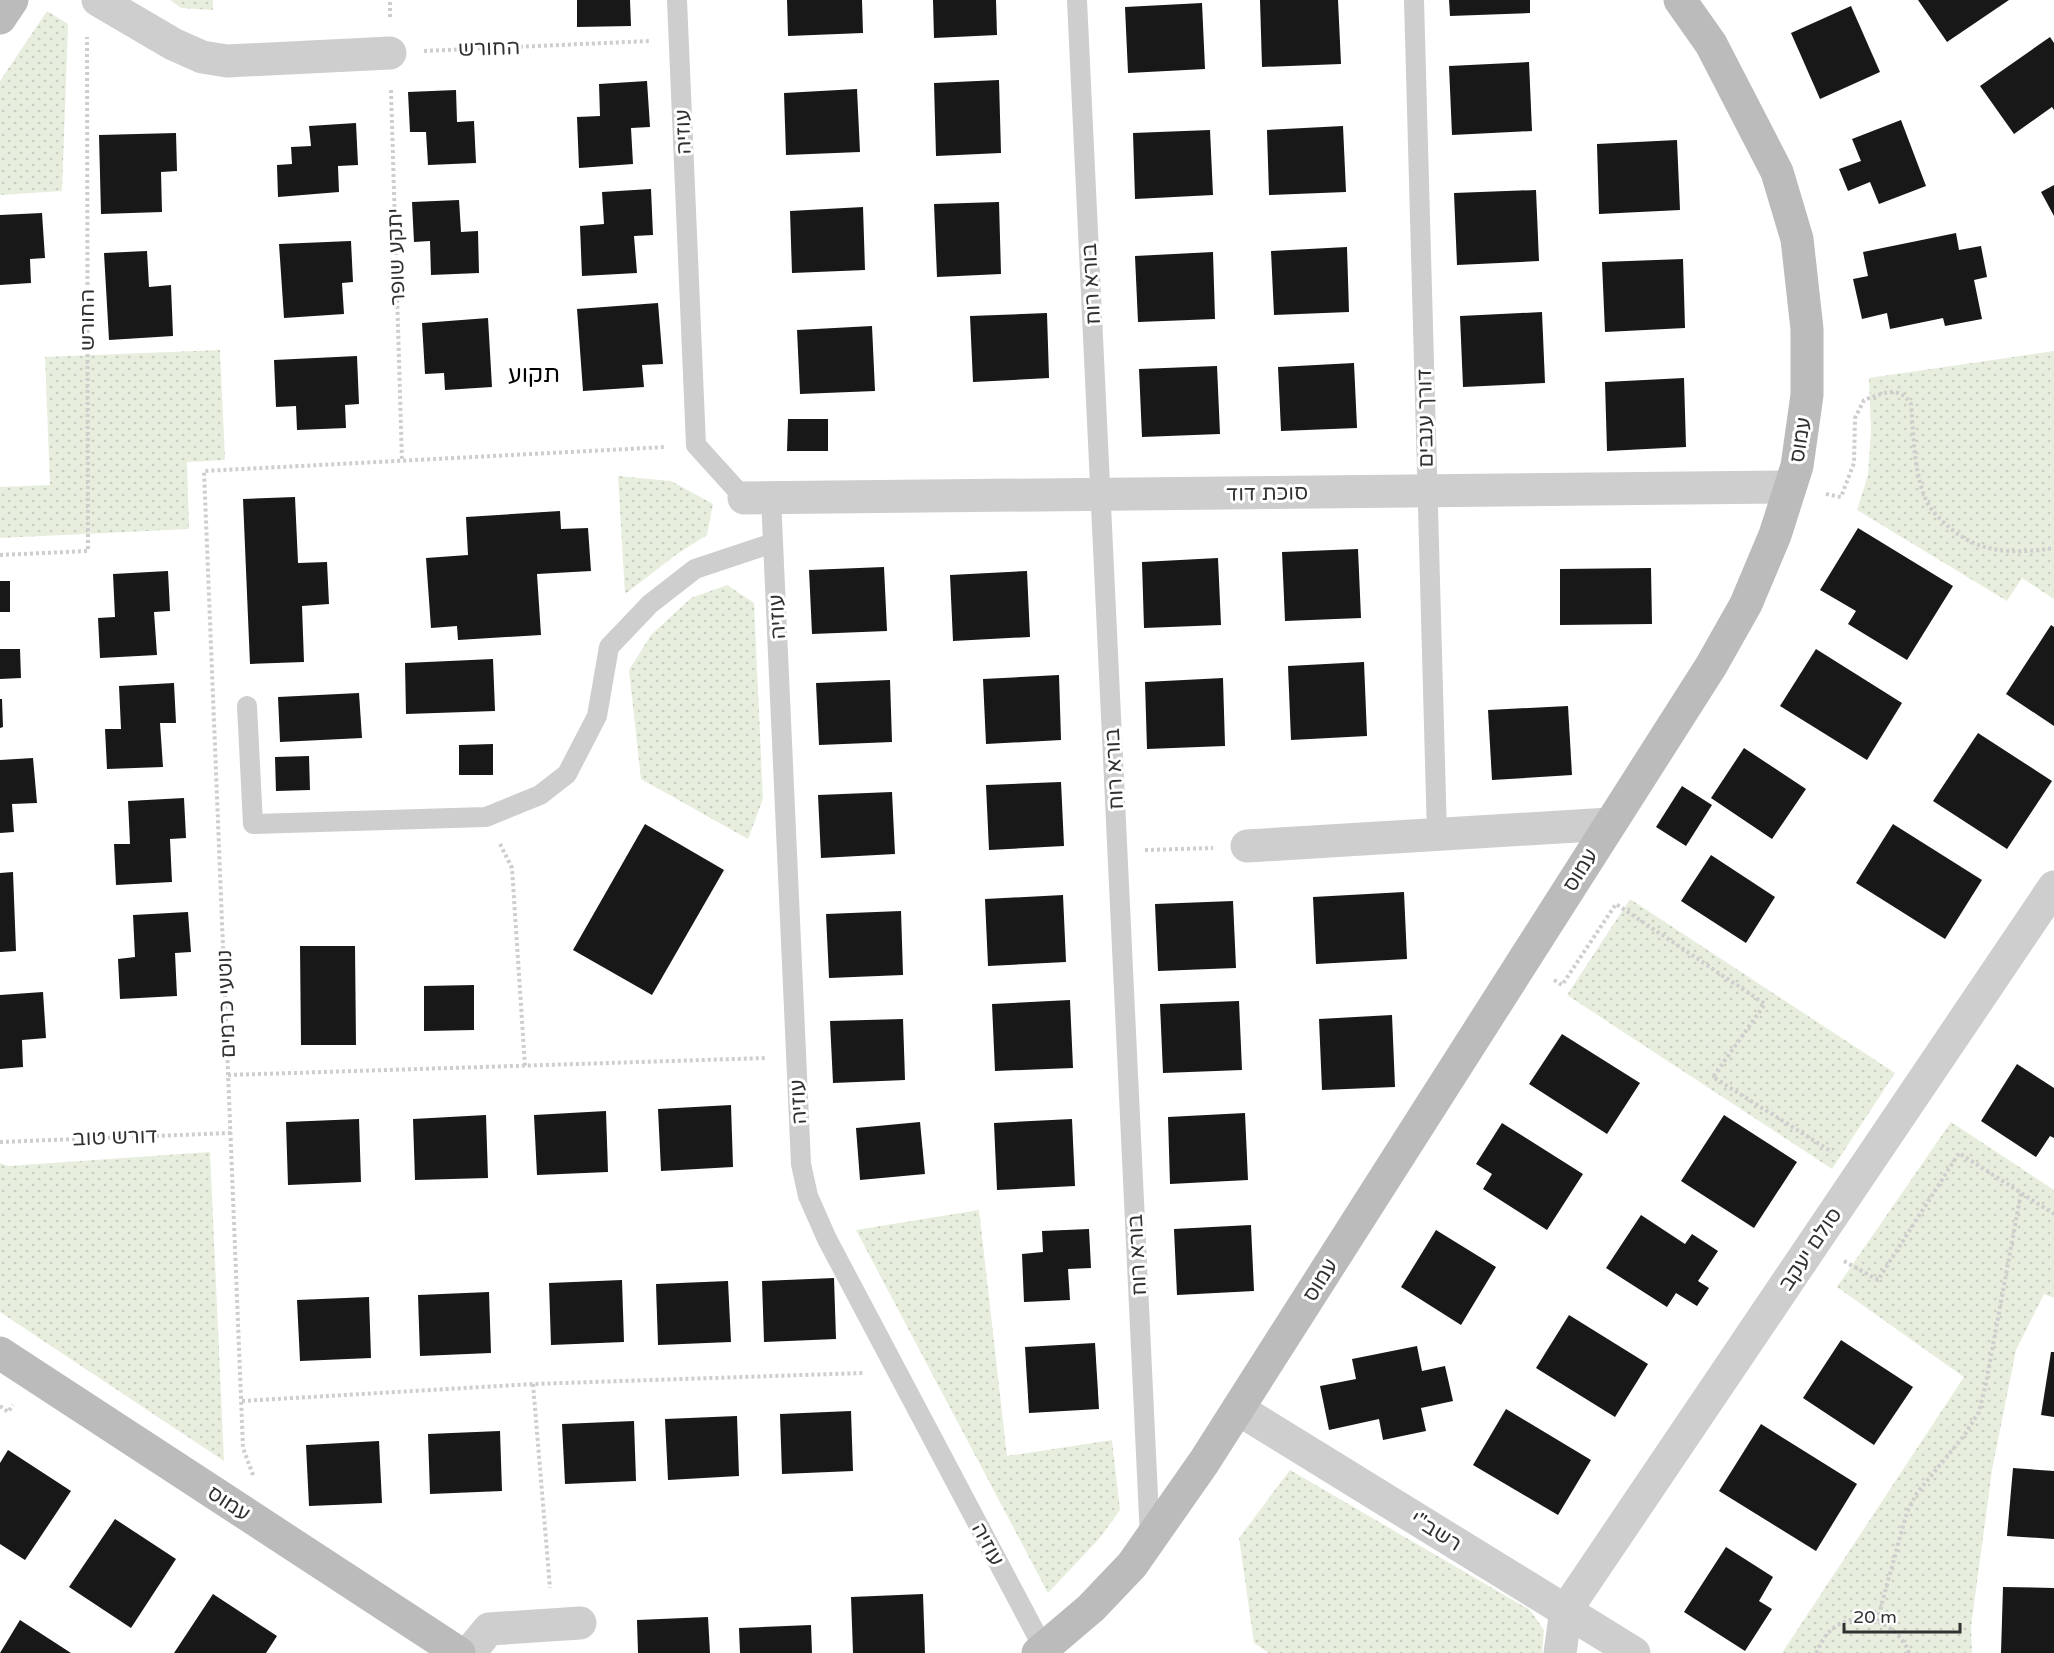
<svg xmlns="http://www.w3.org/2000/svg" width="2054" height="1653" viewBox="0 0 2054 1653" font-family="'Varela Round','Noto Sans Hebrew',sans-serif">
	<style>
		.grass { fill: url(#grass-dots) }
		.building { fill: #181818 }
		.lines { fill: none; stroke-linecap: round; stroke-linejoin: round }
		.path { stroke: #cecece; stroke-width: 4; stroke-dasharray: 3 3; stroke-linecap: butt }
		.lane { stroke: #cecece; stroke-width: 20 }
		.street { stroke: #cecece; stroke-width: 33 }
		.secondary { stroke: #bbb; stroke-width: 33 }
		.labels { text-anchor: middle; stroke-width: 6; stroke-linejoin: round; paint-order: stroke }
		.street-label { font-size: 21px; fill: #313131; stroke: #fff }
		.quarter-label { font-size: 24px; fill: #000; stroke: #fff }
	</style>
	<defs>
		<pattern id="grass-dots" width="8" height="8" patternUnits="userSpaceOnUse" patternTransform="scale(1.5)"><rect width="8" height="8" fill="#e8eede"/><path d="M2 2h.1M6 6h.1" fill="none" stroke="#c7cdbf" stroke-width="1.8" stroke-linecap="round"/></pattern>
	</defs>
	<rect width="100%" height="100%" fill="#fff"/>
	<g class="grass">
		<polygon points="170,0 213,0 213,10 181,8"/>
		<polygon points="47,11 68,24 62,191 0,195 0,81"/>
		<polygon points="220,350 225,460 187,462 189,529 0,538 0,487 50,485 45,357"/>
		<polygon points="2054,351 2054,599 2022,578 2007,601 1857,510 1868,475 1871,430 1869,378"/>
		<polygon points="618,476 671,481 713,504 707,535 677,554 625,594"/>
		<polygon points="727,585 754,603 763,799 748,839 641,779 629,670 651,635 691,598"/>
		<polygon points="1630,899 1895,1073 1832,1169 1567,995"/>
		<polygon points="1951,1122 2054,1190 2054,1298 2044,1294 2016,1350 1992,1470 1971,1627 1972,1653 1782,1653 1964,1377 1837,1287"/>
		<polygon points="210,1152 224,1461 0,1312 0,1163 8,1166"/>
		<polygon points="979,1210 1007,1456 1112,1440 1120,1510 1099,1539 1048,1593 856,1230"/>
		<polygon points="1290,1470 1530,1610 1544,1630 1542,1653 1269,1653 1254,1643 1239,1538"/>
	</g>
	<g class="building">
		<polygon points="577,0 630,0 631,26 577,27"/>
		<polygon points="787,0 862,0 863,33 788,36"/>
		<polygon points="933,0 996,0 997,35 934,38"/>
		<polygon points="1260,0 1338,0 1341,64 1262,67"/>
		<polygon points="1449,0 1530,0 1530,13 1450,16"/>
		<polygon points="1918,0 2009,0 1947,42"/>
		<polygon points="1202,3 1205,69 1128,73 1125,7"/>
		<polygon points="1851,6 1880,72 1820,99 1791,33"/>
		<polygon points="2050,37 2054,43 2054,110 2052,107 2014,134 1980,86"/>
		<polygon points="1529,62 1532,131 1452,135 1449,66"/>
		<polygon points="999,80 1001,153 936,156 934,83"/>
		<polygon points="647,81 650,127 631,128 633,164 579,168 577,117 600,116 599,84"/>
		<polygon points="857,89 860,152 786,155 784,93"/>
		<polygon points="456,90 457,122 474,121 476,163 428,165 426,132 410,132 408,92"/>
		<polygon points="1901,120 1926,186 1879,204 1870,182 1848,191 1839,169 1861,161 1852,139"/>
		<polygon points="356,123 358,165 338,166 339,192 278,197 277,165 292,164 291,147 311,146 309,126"/>
		<polygon points="1343,126 1346,192 1269,195 1267,130"/>
		<polygon points="1210,130 1213,195 1135,199 1133,133"/>
		<polygon points="176,133 177,171 161,172 162,212 101,214 99,135"/>
		<polygon points="1677,140 1680,210 1599,214 1597,144"/>
		<polygon points="2054,185 2054,216 2041,192"/>
		<polygon points="651,189 653,235 634,236 637,273 582,276 580,226 604,224 602,192"/>
		<polygon points="1536,190 1539,261 1457,265 1454,193"/>
		<polygon points="459,200 461,232 478,231 479,273 431,275 430,241 414,242 412,202"/>
		<polygon points="999,202 1001,274 937,277 934,204"/>
		<polygon points="863,207 865,270 792,273 790,211"/>
		<polygon points="42,213 45,258 30,259 31,283 0,285 0,215"/>
		<polygon points="1956,233 1959,250 1981,246 1987,277 1974,280 1982,319 1945,326 1943,318 1890,329 1887,313 1862,319 1853,279 1868,276 1863,252"/>
		<polygon points="351,241 353,282 342,283 344,314 284,318 279,244"/>
		<polygon points="1347,247 1349,312 1274,315 1271,251"/>
		<polygon points="147,251 149,287 171,285 173,336 109,340 104,253"/>
		<polygon points="1213,252 1215,319 1138,322 1135,256"/>
		<polygon points="1683,259 1685,328 1605,332 1602,262"/>
		<polygon points="658,303 663,364 642,365 644,387 583,391 577,309"/>
		<polygon points="1542,312 1545,383 1463,387 1460,316"/>
		<polygon points="1047,313 1049,378 973,382 970,316"/>
		<polygon points="488,318 492,387 445,390 444,373 425,374 422,323"/>
		<polygon points="872,326 875,391 800,394 797,330"/>
		<polygon points="357,356 359,404 345,405 346,428 297,430 296,406 276,407 274,360"/>
		<polygon points="1354,363 1357,428 1281,431 1278,367"/>
		<polygon points="1217,366 1220,434 1142,437 1139,369"/>
		<polygon points="1684,378 1686,447 1607,451 1605,382"/>
		<polygon points="788,419 828,419 828,451 787,451"/>
		<polygon points="295,497 298,563 327,562 329,604 302,606 304,662 250,664 243,499"/>
		<polygon points="560,511 561,529 588,528 591,571 537,574 541,635 458,640 457,626 431,628 426,558 468,555 466,517"/>
		<polygon points="1858,528 1953,586 1907,660 1848,624 1856,611 1820,590"/>
		<polygon points="1358,549 1361,618 1285,621 1282,552"/>
		<polygon points="1218,558 1221,625 1144,628 1142,562"/>
		<polygon points="884,567 887,631 812,634 809,570"/>
		<polygon points="1651,568 1652,624 1560,625 1560,569"/>
		<polygon points="168,571 170,611 154,612 157,655 100,658 98,618 115,617 113,574"/>
		<polygon points="1027,571 1030,637 953,641 950,575"/>
		<rect x="0" y="581" width="10" height="31"/>
		<polygon points="2051,625 2054,627 2054,726 2006,694"/>
		<polygon points="0,649 20,649 21,678 0,679"/>
		<polygon points="1816,649 1902,703 1867,760 1780,706"/>
		<polygon points="493,659 495,711 406,714 405,663"/>
		<polygon points="1364,662 1367,736 1291,740 1288,666"/>
		<polygon points="1059,675 1061,740 986,744 983,679"/>
		<polygon points="1223,678 1225,746 1147,749 1145,682"/>
		<polygon points="890,680 892,742 819,745 816,683"/>
		<polygon points="174,683 176,723 160,723 163,767 107,769 105,729 121,729 119,686"/>
		<polygon points="359,693 362,738 280,742 278,697"/>
		<polygon points="0,699 2,699 3,727 0,728"/>
		<polygon points="1568,706 1572,775 1492,780 1488,710"/>
		<polygon points="1978,733 2052,781 2007,849 1933,801"/>
		<polygon points="493,744 493,775 459,775 459,745"/>
		<polygon points="1744,748 1806,789 1772,839 1711,798"/>
		<polygon points="309,756 310,790 276,791 275,757"/>
		<polygon points="33,758 37,803 12,804 14,832 0,833 0,760"/>
		<polygon points="1061,782 1064,846 989,850 986,785"/>
		<polygon points="1682,786 1712,805 1686,846 1656,827"/>
		<polygon points="892,792 895,854 821,858 818,795"/>
		<polygon points="184,798 186,838 170,839 172,882 116,885 114,844 130,844 128,801"/>
		<polygon points="645,824 724,870 652,995 573,950"/>
		<polygon points="1893,824 1982,880 1945,939 1856,883"/>
		<polygon points="1711,855 1775,897 1746,943 1681,901"/>
		<polygon points="13,872 16,951 0,952 0,873"/>
		<polygon points="1404,892 1407,959 1316,964 1313,897"/>
		<polygon points="1063,895 1066,962 988,966 985,899"/>
		<polygon points="1233,901 1236,968 1158,971 1155,904"/>
		<polygon points="901,911 903,975 829,978 826,914"/>
		<polygon points="188,912 191,952 175,953 177,996 120,999 118,959 135,957 133,915"/>
		<polygon points="300,946 355,946 356,1045 301,1045"/>
		<polygon points="474,985 474,1030 424,1031 424,986"/>
		<polygon points="43,992 46,1038 22,1040 23,1067 0,1069 0,995"/>
		<polygon points="1070,1000 1073,1068 995,1071 992,1004"/>
		<polygon points="1239,1001 1242,1070 1163,1073 1160,1004"/>
		<polygon points="1392,1015 1395,1087 1322,1090 1319,1019"/>
		<polygon points="903,1019 905,1080 833,1083 830,1021"/>
		<polygon points="1562,1034 1640,1083 1607,1134 1529,1084"/>
		<polygon points="2017,1064 2054,1088 2054,1138 2050,1136 2036,1157 1981,1121"/>
		<polygon points="731,1105 733,1167 661,1171 658,1109"/>
		<polygon points="606,1111 608,1172 537,1175 534,1115"/>
		<polygon points="1245,1113 1248,1180 1170,1184 1168,1117"/>
		<polygon points="486,1115 488,1178 415,1180 413,1119"/>
		<polygon points="1724,1115 1797,1162 1754,1228 1681,1181"/>
		<polygon points="359,1119 361,1182 288,1185 286,1122"/>
		<polygon points="1072,1119 1075,1186 997,1190 994,1123"/>
		<polygon points="920,1122 925,1174 860,1180 856,1128"/>
		<polygon points="1502,1123 1583,1174 1547,1230 1483,1189 1492,1174 1476,1164"/>
		<polygon points="1641,1215 1685,1244 1692,1234 1718,1251 1698,1281 1709,1288 1697,1306 1676,1293 1667,1307 1606,1268"/>
		<polygon points="1251,1225 1254,1291 1177,1295 1174,1229"/>
		<polygon points="1089,1229 1091,1268 1068,1269 1070,1300 1024,1302 1022,1254 1043,1252 1042,1231"/>
		<polygon points="1436,1230 1496,1267 1461,1325 1401,1287"/>
		<polygon points="834,1278 836,1339 764,1342 762,1281"/>
		<polygon points="622,1280 624,1342 551,1345 549,1283"/>
		<polygon points="728,1281 731,1342 658,1345 656,1284"/>
		<polygon points="489,1292 491,1353 420,1356 418,1295"/>
		<polygon points="369,1297 371,1358 300,1361 297,1300"/>
		<polygon points="1569,1315 1648,1364 1615,1417 1536,1368"/>
		<polygon points="1841,1340 1913,1387 1874,1445 1803,1398"/>
		<polygon points="1095,1343 1099,1409 1029,1413 1025,1347"/>
		<polygon points="1417,1346 1422,1371 1445,1366 1453,1401 1421,1408 1426,1431 1383,1440 1379,1419 1329,1430 1320,1386 1356,1379 1352,1359"/>
		<polygon points="2051,1352 2054,1352 2054,1417 2041,1415"/>
		<polygon points="1506,1409 1591,1460 1558,1515 1473,1465"/>
		<polygon points="851,1411 853,1471 782,1474 780,1414"/>
		<polygon points="737,1416 739,1476 668,1480 665,1419"/>
		<polygon points="634,1421 636,1481 565,1484 562,1424"/>
		<polygon points="1761,1424 1857,1484 1816,1551 1719,1491"/>
		<polygon points="500,1431 502,1491 430,1494 428,1434"/>
		<polygon points="379,1441 382,1503 309,1506 306,1445"/>
		<polygon points="8,1450 71,1491 25,1560 0,1544 0,1463"/>
		<polygon points="2013,1468 2054,1471 2054,1539 2007,1536"/>
		<polygon points="115,1519 176,1559 131,1628 69,1587"/>
		<polygon points="1726,1547 1773,1577 1759,1601 1772,1609 1745,1651 1684,1612"/>
		<polygon points="2003,1587 2054,1588 2054,1653 2001,1653"/>
		<polygon points="213,1594 277,1636 266,1653 174,1653"/>
		<polygon points="923,1594 925,1653 853,1653 851,1597"/>
		<polygon points="708,1617 710,1653 638,1653 637,1620"/>
		<polygon points="20,1620 71,1653 0,1653"/>
		<polygon points="811,1625 812,1653 740,1653 739,1628"/>
	</g>
	<g class="lines">
		<g class="path">
			<polyline points="390,17 390,0"/>
			<polyline points="424,51 650,41"/>
			<polyline points="391,90 402,461"/>
			<path d="M1826,494L1841,497L1854,463L1855,418L1864,400C1881,394 1899,384 1911,404C1914,435 1913,470 1926,500C1931,511 1941,520 1950,528C1981,554 2014,554 2054,548"/>
			<polyline points="0,555 88,551 87,37"/>
			<polyline points="500,844 512,868 525,1066"/>
			<polyline points="1145,850 1213,848"/>
			<polyline points="1554,980 1562,985 1616,904 1765,1004 1713,1077 1832,1152"/>
			<polyline points="228,1075 766,1058"/>
			<polyline points="0,1142 231,1133"/>
			<polyline points="1844,1261 1878,1280 1959,1153 2054,1214"/>
			<polyline points="533,1384 550,1588"/>
			<polyline points="242,1401 533,1384 863,1373"/>
			<polyline points="0,1406 8,1412 13,1405"/>
			<polyline points="253,1475 243,1448 204,471 666,447"/>
			<polyline points="1877,1621 1907,1512 1917,1493 1963,1437 1979,1412 1986,1383 2021,1193"/>
			<path d="M1816,1653C1820,1646 1823,1638 1828,1633C1854,1606 1897,1620 1909,1653"/>
		</g>
		<g class="lane">
			<polyline points="677,0 696,445 744,498"/>
			<polyline points="1077,0 1150,1538"/>
			<polyline points="1414,0 1437,835"/>
			<polyline points="771,498 801,1164 808,1196 827,1239 1044,1649"/>
			<polyline points="247,706 253,824 486,817 540,795 567,774 597,716 609,647 650,604 695,569 773,543"/>
		</g>
		<g class="street">
			<polyline points="98,0 173,44 202,57 227,61 390,53"/>
			<polyline points="744,498 1790,487"/>
			<polyline points="1247,846 1609,824"/>
			<polyline points="1238,1409 1634,1653"/>
			<polyline points="469,1653 489,1629 580,1623"/>
			<polyline points="1560,1653 1566,1610 2054,887"/>
		</g>
		<g class="secondary">
			<polyline points="0,18 12,0"/>
			<polyline points="0,1353 459,1653"/>
			<polyline points="1038,1653 1091,1608 1132,1565 1204,1462 1711,666 1746,604 1775,535 1797,466 1807,395 1807,329 1797,239 1777,172 1711,44 1680,0"/>
		</g>
	</g>
	<g class="labels">
		<g class="street-label">
			<text transform="translate(489 48) rotate(-2)" y="7">החורש</text>
			<text transform="translate(683 132) rotate(-92)" y="7">עוזיה</text>
			<text transform="translate(396 257) rotate(-92)" y="7">יתקע שופר</text>
			<text transform="translate(1091 284) rotate(-93)" y="7">בורא רוח</text>
			<text transform="translate(87 320) rotate(-90)" y="7">החורש</text>
			<text transform="translate(1425 418) rotate(-91)" y="7">דורך ענבים</text>
			<text transform="translate(1800 440) rotate(-81)" y="7">עמוס</text>
			<text transform="translate(1267 493) rotate(-1)" y="7">סוכת דוד</text>
			<text transform="translate(777 617) rotate(-93)" y="7">עוזיה</text>
			<text transform="translate(1114 769) rotate(-93)" y="7">בורא רוח</text>
			<text transform="translate(1580 870) rotate(-58)" y="7">עמוס</text>
			<text transform="translate(226 1004) rotate(-92)" y="7">נוטעי כרמים</text>
			<text transform="translate(798 1102) rotate(-93)" y="7">עוזיה</text>
			<text transform="translate(115 1137) rotate(-2)" y="7">דורש טוב</text>
			<text transform="translate(1810 1249) rotate(-56)" y="7">סולם יעקב</text>
			<text transform="translate(1137 1255) rotate(-93)" y="7">בורא רוח</text>
			<text transform="translate(1320 1280) rotate(-58)" y="7">עמוס</text>
			<text transform="translate(229 1503) rotate(33)" y="7">עמוס</text>
			<text transform="translate(1436 1531) rotate(32)" y="7">רשב"י</text>
			<text transform="translate(988 1544) rotate(62)" y="7">עוזיה</text>
		</g>
		<g class="quarter-label">
			<text x="534" y="382">תקוע</text>
		</g>
	</g>
	<path d="M1844 1623v9h116v-9" fill="none" stroke="#313131" stroke-width="3"/>
	<text x="1853" y="1623" font-size="18" fill="#313131" stroke="#ffffff" stroke-width="4.5" paint-order="stroke">20 m</text>
</svg>
